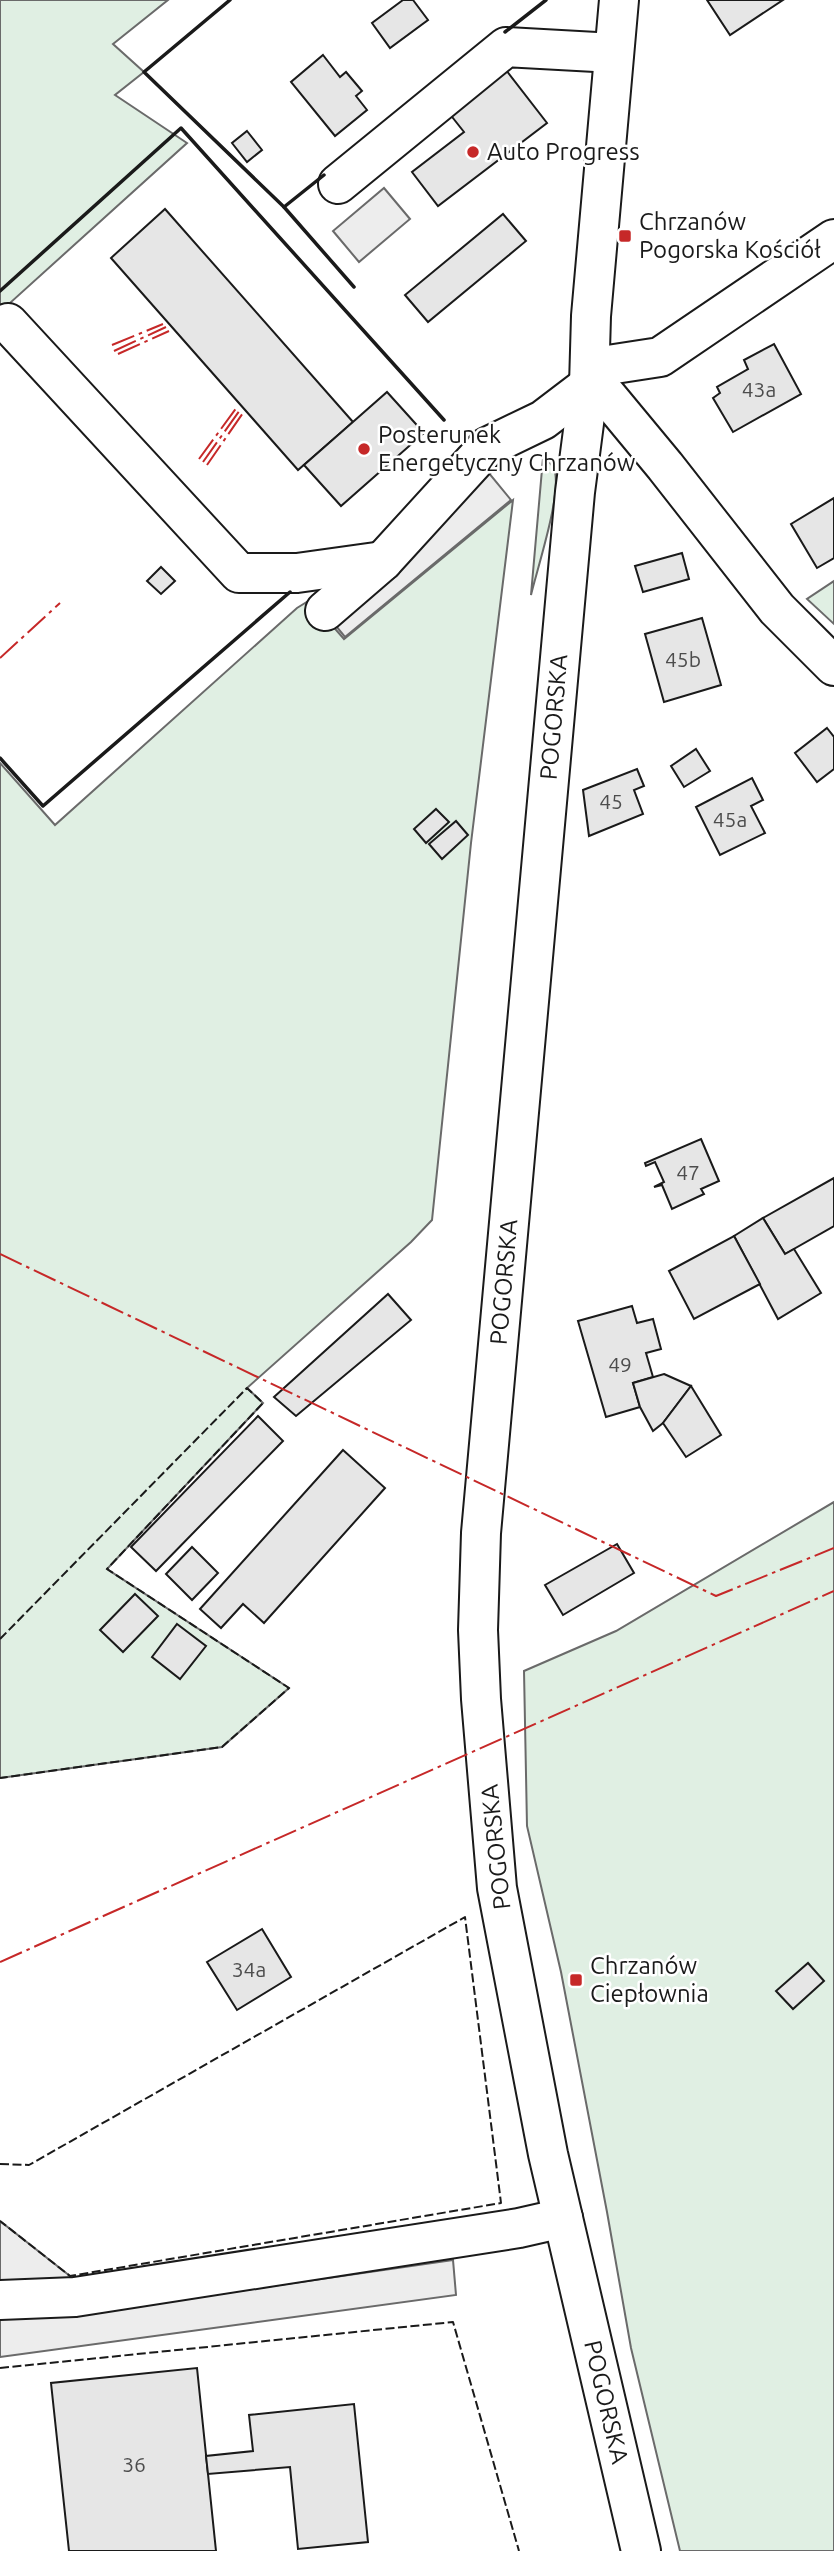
<svg xmlns="http://www.w3.org/2000/svg" width="834" height="2551" viewBox="0 0 834 2551" font-family="Ubuntu,sans-serif">
	<style>
		.green { fill: #e0efe3; stroke: #6a6a6a; stroke-width: 2 }
		.parking { fill: #ededed; stroke: #6a6a6a; stroke-width: 2 }
		.building { fill: #e6e6e6; stroke: #1a1a1a; stroke-width: 2 }
		.lines { fill: none; stroke-linecap: round; stroke-linejoin: round }
		.minor-casing { stroke: #1a1a1a; stroke-width: 42 }
		.minor { stroke: #fff; stroke-width: 38 }
		.fence { stroke: #1a1a1a; stroke-width: 2; stroke-dasharray: 9 3.5; stroke-linecap: butt }
		.wall { stroke: #1a1a1a; stroke-width: 3.5 }
		.power { stroke: #c62828; stroke-width: 2; stroke-dasharray: 24 5 3.5 5; stroke-linecap: butt }
		.poi-dot { fill: #c62828; stroke: #fff; stroke-width: 2.5 }
		.labels { text-anchor: middle; stroke-width: 5; stroke-linejoin: round; paint-order: stroke }
		.number-label { font-size: 21px; fill: #4d4d4d }
		.poi-label { font-size: 24px; fill: #1a1a1a; stroke: #fff; text-anchor: start }
		.street-label { font-size: 24px; fill: #1a1a1a; stroke: #fff }
	</style>
	<rect width="100%" height="100%" fill="#fff"/>
	<g class="green">
		<polygon points="0,0 168,0 113,44 144,72 115,95 187,143 0,312"/>
		<path d="M543,458C548,461 552,464 554,469C563,491 537,569 531,595Z"/>
		<polygon points="513,500 471,843 432,1220 411,1242 247,1388 263,1403 107,1569 289,1688 222,1747 0,1778 0,763 55,825 297,608 310,600 344,639"/>
		<polygon points="834,581 834,624 807,599"/>
		<polygon points="834,1502 834,2551 680,2551 631,2348 607,2212 561,1972 527,1826 524,1671 616,1631"/>
	</g>
	<g class="parking">
		<polygon points="384,188 410,219 359,262 333,231"/>
		<polygon points="479,461 511,500 345,637 313,598"/>
		<polygon points="0,2221 70,2276 78,2314 453,2260 456,2295 0,2357"/>
	</g>
	<g class="building">
		<polygon points="403,0 413,0 428,20 390,48 372,23"/>
		<polygon points="707,0 783,0 730,35"/>
		<polygon points="323,55 340,77 346,72 362,91 356,96 367,110 335,136 291,82"/>
		<polygon points="506,70 547,123 438,206 412,172 464,132 449,113"/>
		<polygon points="247,131 262,150 247,162 232,143"/>
		<polygon points="165,209 353,422 298,470 111,258"/>
		<polygon points="503,214 526,241 428,322 405,295"/>
		<polygon points="774,344 801,394 733,432 713,398 720,393 717,387 748,369 744,360"/>
		<polygon points="387,392 424,433 341,506 304,465"/>
		<polygon points="834,498 834,558 817,568 791,524"/>
		<polygon points="682,553 689,579 643,592 635,566"/>
		<polygon points="161,567 175,581 161,594 147,581"/>
		<polygon points="702,618 721,685 664,702 645,634"/>
		<polygon points="827,728 834,737 834,769 817,782 795,753"/>
		<polygon points="696,749 710,771 684,787 671,766"/>
		<polygon points="637,769 644,786 634,790 643,814 589,836 583,790"/>
		<polygon points="752,778 763,800 751,806 765,833 720,855 696,807"/>
		<polygon points="436,809 449,822 426,843 414,829"/>
		<polygon points="456,821 468,835 442,859 429,844"/>
		<polygon points="701,1139 719,1181 701,1189 704,1194 672,1209 662,1185 654,1187 664,1182 655,1162 646,1166 645,1163"/>
		<polygon points="834,1178 834,1226 785,1254 763,1218"/>
		<polygon points="763,1218 785,1254 794,1249 821,1293 778,1319 734,1236"/>
		<polygon points="734,1236 760,1284 694,1319 669,1271"/>
		<polygon points="388,1294 411,1320 296,1416 274,1397"/>
		<polygon points="632,1306 637,1323 653,1319 661,1349 646,1353 653,1377 633,1383 640,1407 606,1417 578,1321"/>
		<polygon points="664,1374 691,1386 663,1423 653,1431 640,1407 633,1383"/>
		<polygon points="691,1386 721,1435 686,1457 663,1423"/>
		<polygon points="258,1416 283,1441 156,1571 131,1547"/>
		<polygon points="343,1450 385,1488 264,1623 243,1604 221,1628 200,1609"/>
		<polygon points="617,1544 634,1573 563,1615 545,1585"/>
		<polygon points="192,1547 218,1573 192,1600 166,1574"/>
		<polygon points="135,1594 158,1616 123,1652 100,1630"/>
		<polygon points="177,1624 206,1646 180,1679 152,1657"/>
		<polygon points="262,1929 291,1977 237,2010 207,1962"/>
		<polygon points="808,1963 824,1981 793,2009 776,1991"/>
		<polygon points="197,2368 216,2551 69,2551 51,2383"/>
		<polygon points="354,2404 368,2542 298,2549 290,2467 208,2474 206,2456 253,2451 249,2415"/>
	</g>
	<g class="lines">
		<defs>
			<g id="minor">
				<polyline points="619,0 591,316 589,385 575,492 481,1533 478,1630 481,1699 497,1888 548,2154 641,2551"/>
				<polyline points="338,184 506,47 614,53"/>
				<polyline points="8,323 239,573 297,573 383,561"/>
				<polyline points="589,385 607,396 665,466 777,609 834,666"/>
				<polyline points="325,611 383,561 487,447 543,420 589,385 608,365 660,357 834,239"/>
				<polyline points="0,2300 75,2297 519,2228 563,2218"/>
			</g>
		</defs>
		<use href="#minor" class="minor-casing"/>
		<use href="#minor" class="minor"/>
		<g class="fence">
			<polyline points="0,1639 247,1388 263,1403 107,1569 289,1688 222,1747 0,1778"/>
			<polyline points="0,2164 29,2165 465,1917 501,2203 70,2276 0,2221"/>
			<polyline points="0,2368 453,2322 519,2551"/>
		</g>
		<g class="wall">
			<polyline points="230,0 144,72 284,207 324,175"/>
			<polyline points="505,32 546,0"/>
			<polyline points="284,207 354,287"/>
			<polyline points="0,291 181,128 444,420"/>
			<polyline points="0,758 43,806 290,592"/>
		</g>
		<g class="power">
			<polyline points="112,345 163,324"/>
			<polyline points="114,351 166,327"/>
			<polyline points="118,354 169,331"/>
			<polyline points="199,459 237,407"/>
			<polyline points="203,462 240,410"/>
			<polyline points="207,465 243,413"/>
			<polyline points="0,658 60,603"/>
			<polyline points="0,1254 716,1596 834,1548"/>
			<polyline points="0,1962 834,1591"/>
		</g>
	</g>
	<g class="poi-dot">
		<circle cx="473" cy="152" r="7"/>
		<rect x="618" y="229" width="14" height="14" rx="3.5"/>
		<circle cx="364" cy="449" r="7"/>
		<rect x="569" y="1973" width="14" height="14" rx="3.5"/>
	</g>
	<g class="labels">
		<g class="number-label">
			<text x="759" y="397">43a</text>
			<text x="683" y="667">45b</text>
			<text x="611" y="809">45</text>
			<text x="730" y="827">45a</text>
			<text x="688" y="1180">47</text>
			<text x="620" y="1372">49</text>
			<text x="249" y="1977">34a</text>
			<text x="134" y="2472">36</text>
		</g>
		<g class="poi-label">
			<text x="487" y="160">Auto Progress</text>
			<text x="639" y="230">Chrzanów<tspan x="639" dy="28">Pogorska Kościół</tspan></text>
			<text x="378" y="443">Posterunek<tspan x="378" dy="28">Energetyczny Chrzanów</tspan></text>
			<text x="590" y="1974">Chrzanów<tspan x="590" dy="28">Ciepłownia</tspan></text>
		</g>
		<g class="street-label">
			<text transform="translate(554 717) rotate(-85)" y="8">POGORSKA</text>
			<text transform="translate(504 1282) rotate(-85)" y="8">POGORSKA</text>
			<text transform="translate(496 1847) rotate(-96)" y="8">POGORSKA</text>
			<text transform="translate(606 2402) rotate(77)" y="8">POGORSKA</text>
		</g>
	</g>
</svg>
